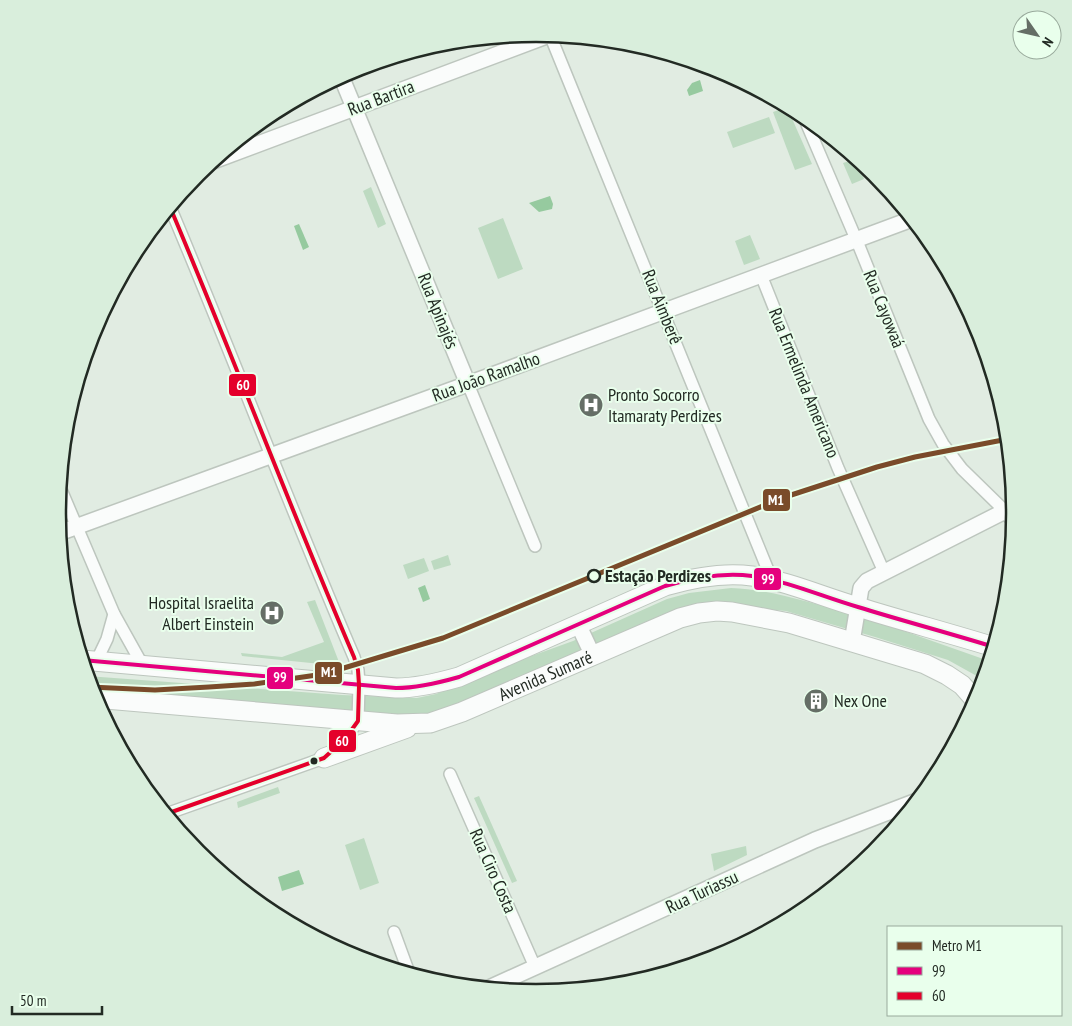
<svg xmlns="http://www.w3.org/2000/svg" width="1072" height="1026" viewBox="0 0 1072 1026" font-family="'PT Sans Narrow',sans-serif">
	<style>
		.green { fill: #bddac1 }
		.water { fill: #96ca9f }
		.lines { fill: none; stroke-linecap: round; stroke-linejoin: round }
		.minor-casing { stroke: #bdc6be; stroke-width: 14 }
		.tertiary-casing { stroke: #bdc6be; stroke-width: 18 }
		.primary-casing { stroke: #bdc6be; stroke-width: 21 }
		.minor { stroke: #fafcfb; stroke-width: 11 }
		.tertiary { stroke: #fafcfb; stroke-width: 15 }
		.primary { stroke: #fafcfb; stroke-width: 19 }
		.bus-1-casing { stroke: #e9ffec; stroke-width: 8 }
		.bus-2-casing { stroke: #e9ffec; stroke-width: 8 }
		.bus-1 { stroke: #e5007d; stroke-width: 4 }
		.bus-2 { stroke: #e4002b; stroke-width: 4 }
		.metro-1-casing { stroke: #e9ffec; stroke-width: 9 }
		.metro-1 { stroke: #7a4b2a; stroke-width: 5 }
		.stop-dot { fill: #e9ffec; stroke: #222a23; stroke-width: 2.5 }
		.bus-dot { fill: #222a23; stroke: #e9ffec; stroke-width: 2 }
		.labels { text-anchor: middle; stroke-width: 4; stroke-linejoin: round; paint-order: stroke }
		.street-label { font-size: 18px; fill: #222a23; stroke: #e9ffec }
		.poi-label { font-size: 18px; fill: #222a23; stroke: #e9ffec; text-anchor: start }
		.stop-label { font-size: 18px; font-weight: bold; fill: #222a23; stroke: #e9ffec; text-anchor: start }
		.rim { fill: none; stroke: #222a23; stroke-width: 2.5 }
		.line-badge { stroke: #e9ffec; stroke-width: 2 }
		.badge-label { font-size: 14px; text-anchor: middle; font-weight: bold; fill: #fff }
	</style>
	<rect width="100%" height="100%" fill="#e1ece2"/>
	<g class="green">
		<polygon points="787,107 812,164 795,170 773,112"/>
		<polygon points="769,117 775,133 733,148 727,132"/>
		<polygon points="856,159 864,179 852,184 843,163"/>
		<polygon points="371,187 386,224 378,228 363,191"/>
		<polygon points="503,218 523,269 498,279 478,228"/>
		<polygon points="750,235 760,259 744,265 735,241"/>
		<polygon points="448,555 451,565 434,570 431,561"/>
		<polygon points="424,558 429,571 408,579 403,565"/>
		<path d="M731,588C772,589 810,604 850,612L989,661L982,684L975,675L948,660L875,637L786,611L725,605L434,717L338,714L92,692L87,676L342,695L417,698L436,694L490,671L573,641L667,599L689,593Z"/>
		<polygon points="315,600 339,662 338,664 331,665 242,656 241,653 282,657 324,642 307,602"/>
		<polygon points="278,787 280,793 238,808 237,802"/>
		<polygon points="479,796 517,881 512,883 474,798"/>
		<polygon points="364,838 379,883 360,890 345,845"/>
		<polygon points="746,846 747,855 714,871 711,854"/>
	</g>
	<g class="water">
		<polygon points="700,80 703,91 689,96 687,90 692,83"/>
		<polygon points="881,181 897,201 890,204"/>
		<polygon points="550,196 553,204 552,209 539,212 529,203"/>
		<polygon points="299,224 309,247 303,250 294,226"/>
		<polygon points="425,585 430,599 423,602 418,588"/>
		<polygon points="299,870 304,884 282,891 278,877"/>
	</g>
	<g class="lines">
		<defs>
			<g id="minor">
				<polyline points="550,35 772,580"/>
				<polyline points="803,115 859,246 929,419 943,444 962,469 1005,511"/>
				<polyline points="761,275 838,468 884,572"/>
				<polyline points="468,384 535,546"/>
				<polyline points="59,485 114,614 143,666"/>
				<polyline points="96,662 107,639 114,614"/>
				<polyline points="450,774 535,967"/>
				<path d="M166,814L324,758L345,739L358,721L359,685L358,670L354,657C290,508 233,356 170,207"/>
				<polyline points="266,907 266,909"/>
				<polyline points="394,932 409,973"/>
			</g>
			<g id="tertiary">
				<polyline points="341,76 468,384"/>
				<polyline points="213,161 549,35"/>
				<polyline points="59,533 495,374 912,219"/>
				<polyline points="578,624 593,656"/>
				<polyline points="852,642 861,588 867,581 1005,511 1015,520"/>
				<polyline points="489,988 815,840 917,801"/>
			</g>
			<g id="primary">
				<path d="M82,660L396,688C418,688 438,683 459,677L665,586C692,578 724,572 752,576C788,581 823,597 858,607C903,621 949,633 994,647"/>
				<path id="s1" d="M94,698L397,724L430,723L462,712L680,618L699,613L717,611L732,612L789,623L925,664L947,675L962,685L976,701"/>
				<polyline points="324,758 407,728"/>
			</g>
		</defs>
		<use href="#minor" class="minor-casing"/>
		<use href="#tertiary" class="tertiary-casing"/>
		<use href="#primary" class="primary-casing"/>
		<use href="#minor" class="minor"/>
		<use href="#tertiary" class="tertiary"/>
		<use href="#primary" class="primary"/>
		<defs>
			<path id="bus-1" d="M82,660L396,688C418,688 438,683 459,677L665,586C692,578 724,572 752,576C788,581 823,597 858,607C903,621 949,633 994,647"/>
			<path id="bus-2" d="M166,814L324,758L345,739L358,721L359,685L358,670L354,657C290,508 233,356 170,207"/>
		</defs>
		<use href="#bus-1" class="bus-1-casing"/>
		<use href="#bus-2" class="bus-2-casing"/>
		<use href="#bus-1" class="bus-1"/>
		<use href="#bus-2" class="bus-2"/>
		<defs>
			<polyline id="metro-1" points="90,687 155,690 209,687 254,684 324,674 443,638 782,498 877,467 915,457 1008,439"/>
		</defs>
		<use href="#metro-1" class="metro-1-casing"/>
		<use href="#metro-1" class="metro-1"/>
	</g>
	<defs>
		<symbol id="hospital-disc" viewBox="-11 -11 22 22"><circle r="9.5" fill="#656e66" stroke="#e9ffec"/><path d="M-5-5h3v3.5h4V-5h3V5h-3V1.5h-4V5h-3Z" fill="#fff"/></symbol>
		<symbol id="building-disc" viewBox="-11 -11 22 22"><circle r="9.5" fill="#656e66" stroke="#e9ffec"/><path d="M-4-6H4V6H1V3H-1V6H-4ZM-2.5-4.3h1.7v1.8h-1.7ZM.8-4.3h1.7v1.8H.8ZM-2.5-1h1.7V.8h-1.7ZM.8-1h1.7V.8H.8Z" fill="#fff"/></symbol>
	</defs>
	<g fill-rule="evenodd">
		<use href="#hospital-disc" x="577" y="391" width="28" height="28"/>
		<use href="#hospital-disc" x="258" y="599" width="28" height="28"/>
		<use href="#building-disc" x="802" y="687" width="28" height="28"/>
	</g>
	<circle class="stop-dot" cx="594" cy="576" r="6"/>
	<circle class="bus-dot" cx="314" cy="761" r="4.5"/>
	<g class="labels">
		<g class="street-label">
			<text transform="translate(381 98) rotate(-21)" y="6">Rua Bartira</text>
			<text transform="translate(662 307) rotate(68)" y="6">Rua Aimberê</text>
			<text transform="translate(884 309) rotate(68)" y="6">Rua Cayowaá</text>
			<text transform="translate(438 311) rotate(68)" y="6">Rua Apinajés</text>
			<text transform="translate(486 377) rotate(-20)" y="6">Rua João Ramalho</text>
			<text transform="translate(804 383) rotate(68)" y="6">Rua Ermelinda Americano</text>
			<text dy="6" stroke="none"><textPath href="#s1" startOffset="462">Avenida Sumaré</textPath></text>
			<text transform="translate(493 871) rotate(66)" y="6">Rua Ciro Costa</text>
			<text transform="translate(702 892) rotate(-25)" y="6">Rua Turiassu</text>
		</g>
		<g class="poi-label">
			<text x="608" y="401">Pronto Socorro<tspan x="608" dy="21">Itamaraty Perdizes</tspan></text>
			<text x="254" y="609" text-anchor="end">Hospital Israelita<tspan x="254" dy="21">Albert Einstein</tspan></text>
			<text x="834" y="707">Nex One</text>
		</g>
		<g class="stop-label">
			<text x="605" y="582">Estação Perdizes</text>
		</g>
	</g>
	<path d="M0 0H1072V1026H0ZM536 42H536A470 470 0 0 1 1006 512V514A470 470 0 0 1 536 984H536A470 470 0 0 1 66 514V512A470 470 0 0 1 536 42Z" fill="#d9eedc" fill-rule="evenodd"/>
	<path class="rim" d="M536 42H536A470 470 0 0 1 1006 512V514A470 470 0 0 1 536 984H536A470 470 0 0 1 66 514V512A470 470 0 0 1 536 42Z"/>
	<g class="line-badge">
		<rect x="228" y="373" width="29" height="24" rx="5" fill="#e4002b"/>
		<rect x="762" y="488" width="29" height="24" rx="5" fill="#7a4b2a"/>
		<rect x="753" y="567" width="29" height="24" rx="5" fill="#e5007d"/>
		<rect x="314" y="661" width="29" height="24" rx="5" fill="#7a4b2a"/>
		<rect x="266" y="666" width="28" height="24" rx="5" fill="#e5007d"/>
		<rect x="328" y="729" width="29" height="24" rx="5" fill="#e4002b"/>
	</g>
	<g class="badge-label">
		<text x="243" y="390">60</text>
		<text x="776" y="505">M1</text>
		<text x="768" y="584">99</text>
		<text x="329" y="677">M1</text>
		<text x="280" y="682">99</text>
		<text x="342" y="746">60</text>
	</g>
	<rect x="887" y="926" width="175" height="90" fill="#e9ffec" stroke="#99aa9c"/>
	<rect x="897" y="942" width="25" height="8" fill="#7a4b2a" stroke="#99aa9c"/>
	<text x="932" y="951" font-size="15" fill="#222a23">Metro M1</text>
	<rect x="897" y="967" width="25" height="8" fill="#e5007d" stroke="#99aa9c"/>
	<text x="932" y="976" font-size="15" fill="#222a23">99</text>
	<rect x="897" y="992" width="25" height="8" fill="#e4002b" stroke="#99aa9c"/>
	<text x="932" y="1001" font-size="15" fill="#222a23">60</text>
	<g transform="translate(1037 35) rotate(124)"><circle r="24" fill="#e9ffec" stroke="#99aa9c"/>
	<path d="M0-4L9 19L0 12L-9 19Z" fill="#656e66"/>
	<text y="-8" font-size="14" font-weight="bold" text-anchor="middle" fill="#222a23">N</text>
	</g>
	<path d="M12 1006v8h90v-8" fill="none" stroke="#222a23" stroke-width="2.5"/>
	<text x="20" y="1006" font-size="15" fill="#222a23" stroke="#e9ffec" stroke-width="4" paint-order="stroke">50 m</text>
</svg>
